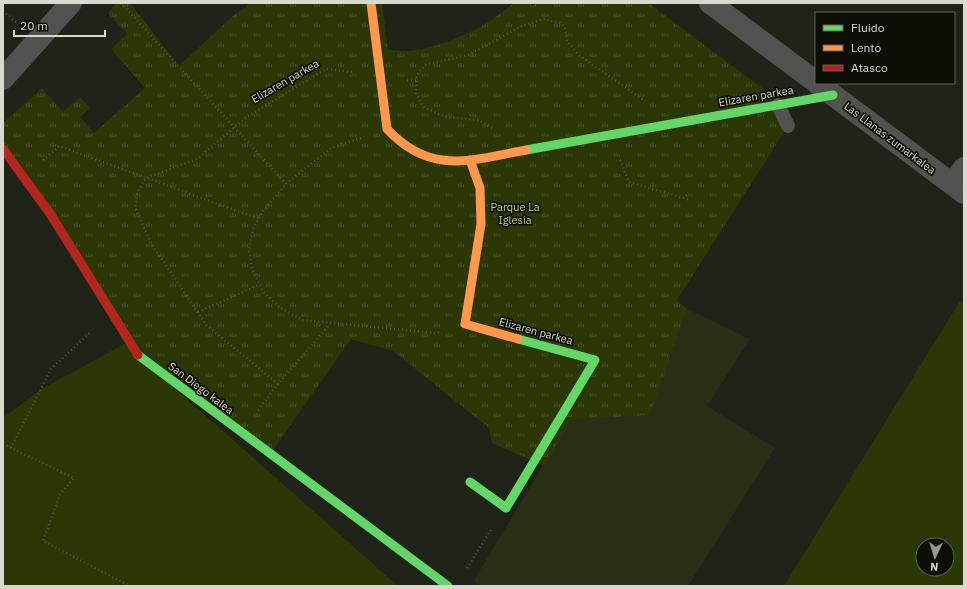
<svg xmlns="http://www.w3.org/2000/svg" width="967" height="589" viewBox="0 0 967 589" font-family="'IBM Plex Sans',sans-serif">
	<style>
		.built { fill: #292f15 }
		.green { fill: #2c3706; fill-rule: evenodd }
		.park { fill: url(#park-tufts) }
		.lines { fill: none; stroke-linecap: round; stroke-linejoin: round }
		.path { stroke: #52544e; stroke-width: 2.5; stroke-dasharray: 1 3; stroke-linecap: butt }
		.lane { stroke: #51524d; stroke-width: 14 }
		.street { stroke: #51524d; stroke-width: 22 }
		.fast { stroke: #63d668; stroke-width: 9 }
		.slow { stroke: #ff974d; stroke-width: 9 }
		.jam { stroke: #b3261e; stroke-width: 9 }
		.labels { text-anchor: middle; stroke-width: 3.5; stroke-linejoin: round; paint-order: stroke }
		.street-label { font-size: 11px; fill: #d7dbcd; stroke: #0d0f06 }
		.park-label { font-size: 11px; fill: #bed580; stroke: #0d0f06 }
	</style>
	<defs>
		<pattern id="park-tufts" width="24" height="20" patternUnits="userSpaceOnUse"><rect width="24" height="20" fill="#2c3706"/><path d="M3 7l-1-3M5 7V3M7 7l1-3M15 17l-1-3M17 17v-4M19 17l1-3" fill="none" stroke="#4a5329"/></pattern>
	</defs>
	<rect width="100%" height="100%" fill="#202317"/>
	<polygon class="built" points="687,309 750,339 707,406 775,448 688,586 479,586 474,580 571,420 650,414"/>
	<g class="green">
		<path d="M960,301L964,304V586H784ZM923,545H947V569H923Z"/>
		<polygon points="128,342 136,354 398,586 3,586 3,418 40,390"/>
	</g>
	<path class="park" d="M116,3H130L179,66L233,16L251,3H382L388,49C416,58 466,36 490,21C498,16 507,7 516,3C521,1 529,3 533,6L536,3H648L766,91L788,126L677,300L687,309L650,415L571,420L544,466L492,443L489,428L393,351L351,339L270,454L136,354L3,150V123L42,88L63,112L80,97L90,108L80,117L94,133L145,88L111,49L127,34L108,13Z"/>
	<g class="lines">
		<g class="path">
			<polyline points="121,3 286,184"/>
			<polyline points="3,11 17,23"/>
			<polyline points="407,80 417,81"/>
			<polyline points="492,128 479,120 445,117 425,108 416,94 417,75 425,65 468,55 522,26 544,19 560,23 565,27 567,41 580,56 645,101"/>
			<polyline points="361,138 331,148 286,184 263,211 253,229 249,250 252,269 263,291 279,307 302,320 435,333 440,332"/>
			<polyline points="43,160 59,146 259,219"/>
			<polyline points="620,160 629,182 690,200"/>
			<polyline points="198,312 259,285"/>
			<polyline points="278,384 206,325 151,243 135,207 137,193 146,178 197,159 248,116 326,69 352,72"/>
			<polyline points="258,410 278,384 330,324"/>
			<polyline points="3,444 74,478 60,494 43,541 130,586"/>
			<polyline points="11,448 51,369 91,332"/>
			<polyline points="467,568 491,530"/>
		</g>
		<polyline class="lane" points="778,105 788,126"/>
		<g class="street">
			<polyline points="710,3 816,82"/>
			<polyline points="3,79 71,3"/>
			<polyline points="817,83 964,193"/>
			<polyline points="952,184 964,168"/>
		</g>
		<g class="fast">
			<polyline points="526,150 833,95"/>
			<polyline points="138,355 448,586"/>
			<polyline points="470,482 506,508 595,360 518,339"/>
		</g>
		<g class="slow">
			<path d="M371,3L387,129C431,176 471,160 526,150"/>
			<polyline points="470,160 480,188 481,224 465,324 518,339"/>
		</g>
		<polyline class="jam" points="3,149 51,215 138,355"/>
	</g>
	<g class="labels">
		<g class="street-label">
			<text transform="translate(285 81) rotate(-30)" y="4">Elizaren parkea</text>
			<text transform="translate(756 96) rotate(-10)" y="4">Elizaren parkea</text>
			<text transform="translate(890 138) rotate(37)" y="4">Las Llanas zumarkalea</text>
			<text transform="translate(536 331) rotate(15)" y="4">Elizaren parkea</text>
			<text transform="translate(201 388) rotate(37)" y="4">San Diego kalea</text>
		</g>
		<g class="park-label">
			<text x="515" y="211">Parque La<tspan x="515" dy="13">Iglesia</tspan></text>
		</g>
	</g>
	<rect width="967" height="589" fill="none" stroke="#d7dbcd" stroke-width="8"/>
	<rect x="815" y="12" width="140" height="72" fill="#0d0f06" stroke="#5e6156"/>
	<rect x="823" y="25" width="20" height="6" fill="#63d668" stroke="#5e6156"/>
	<text x="851" y="32" font-size="12" fill="#d7dbcd">Fluido</text>
	<rect x="823" y="45" width="20" height="6" fill="#ff974d" stroke="#5e6156"/>
	<text x="851" y="52" font-size="12" fill="#d7dbcd">Lento</text>
	<rect x="823" y="65" width="20" height="6" fill="#b3261e" stroke="#5e6156"/>
	<text x="851" y="72" font-size="12" fill="#d7dbcd">Atasco</text>
	<g transform="translate(935 557) rotate(184)"><circle r="19" fill="#0d0f06" stroke="#5e6156"/>
	<path d="M0-3L7 15L0 10L-7 15Z" fill="#979b8d"/>
	<text y="-6" font-size="11" font-weight="bold" text-anchor="middle" fill="#d7dbcd">N</text>
	</g>
	<path d="M14 30v6h91v-6" fill="none" stroke="#d7dbcd" stroke-width="2"/>
	<text x="20" y="30" font-size="12" fill="#d7dbcd" stroke="#0d0f06" stroke-width="3" paint-order="stroke">20 m</text>
</svg>
